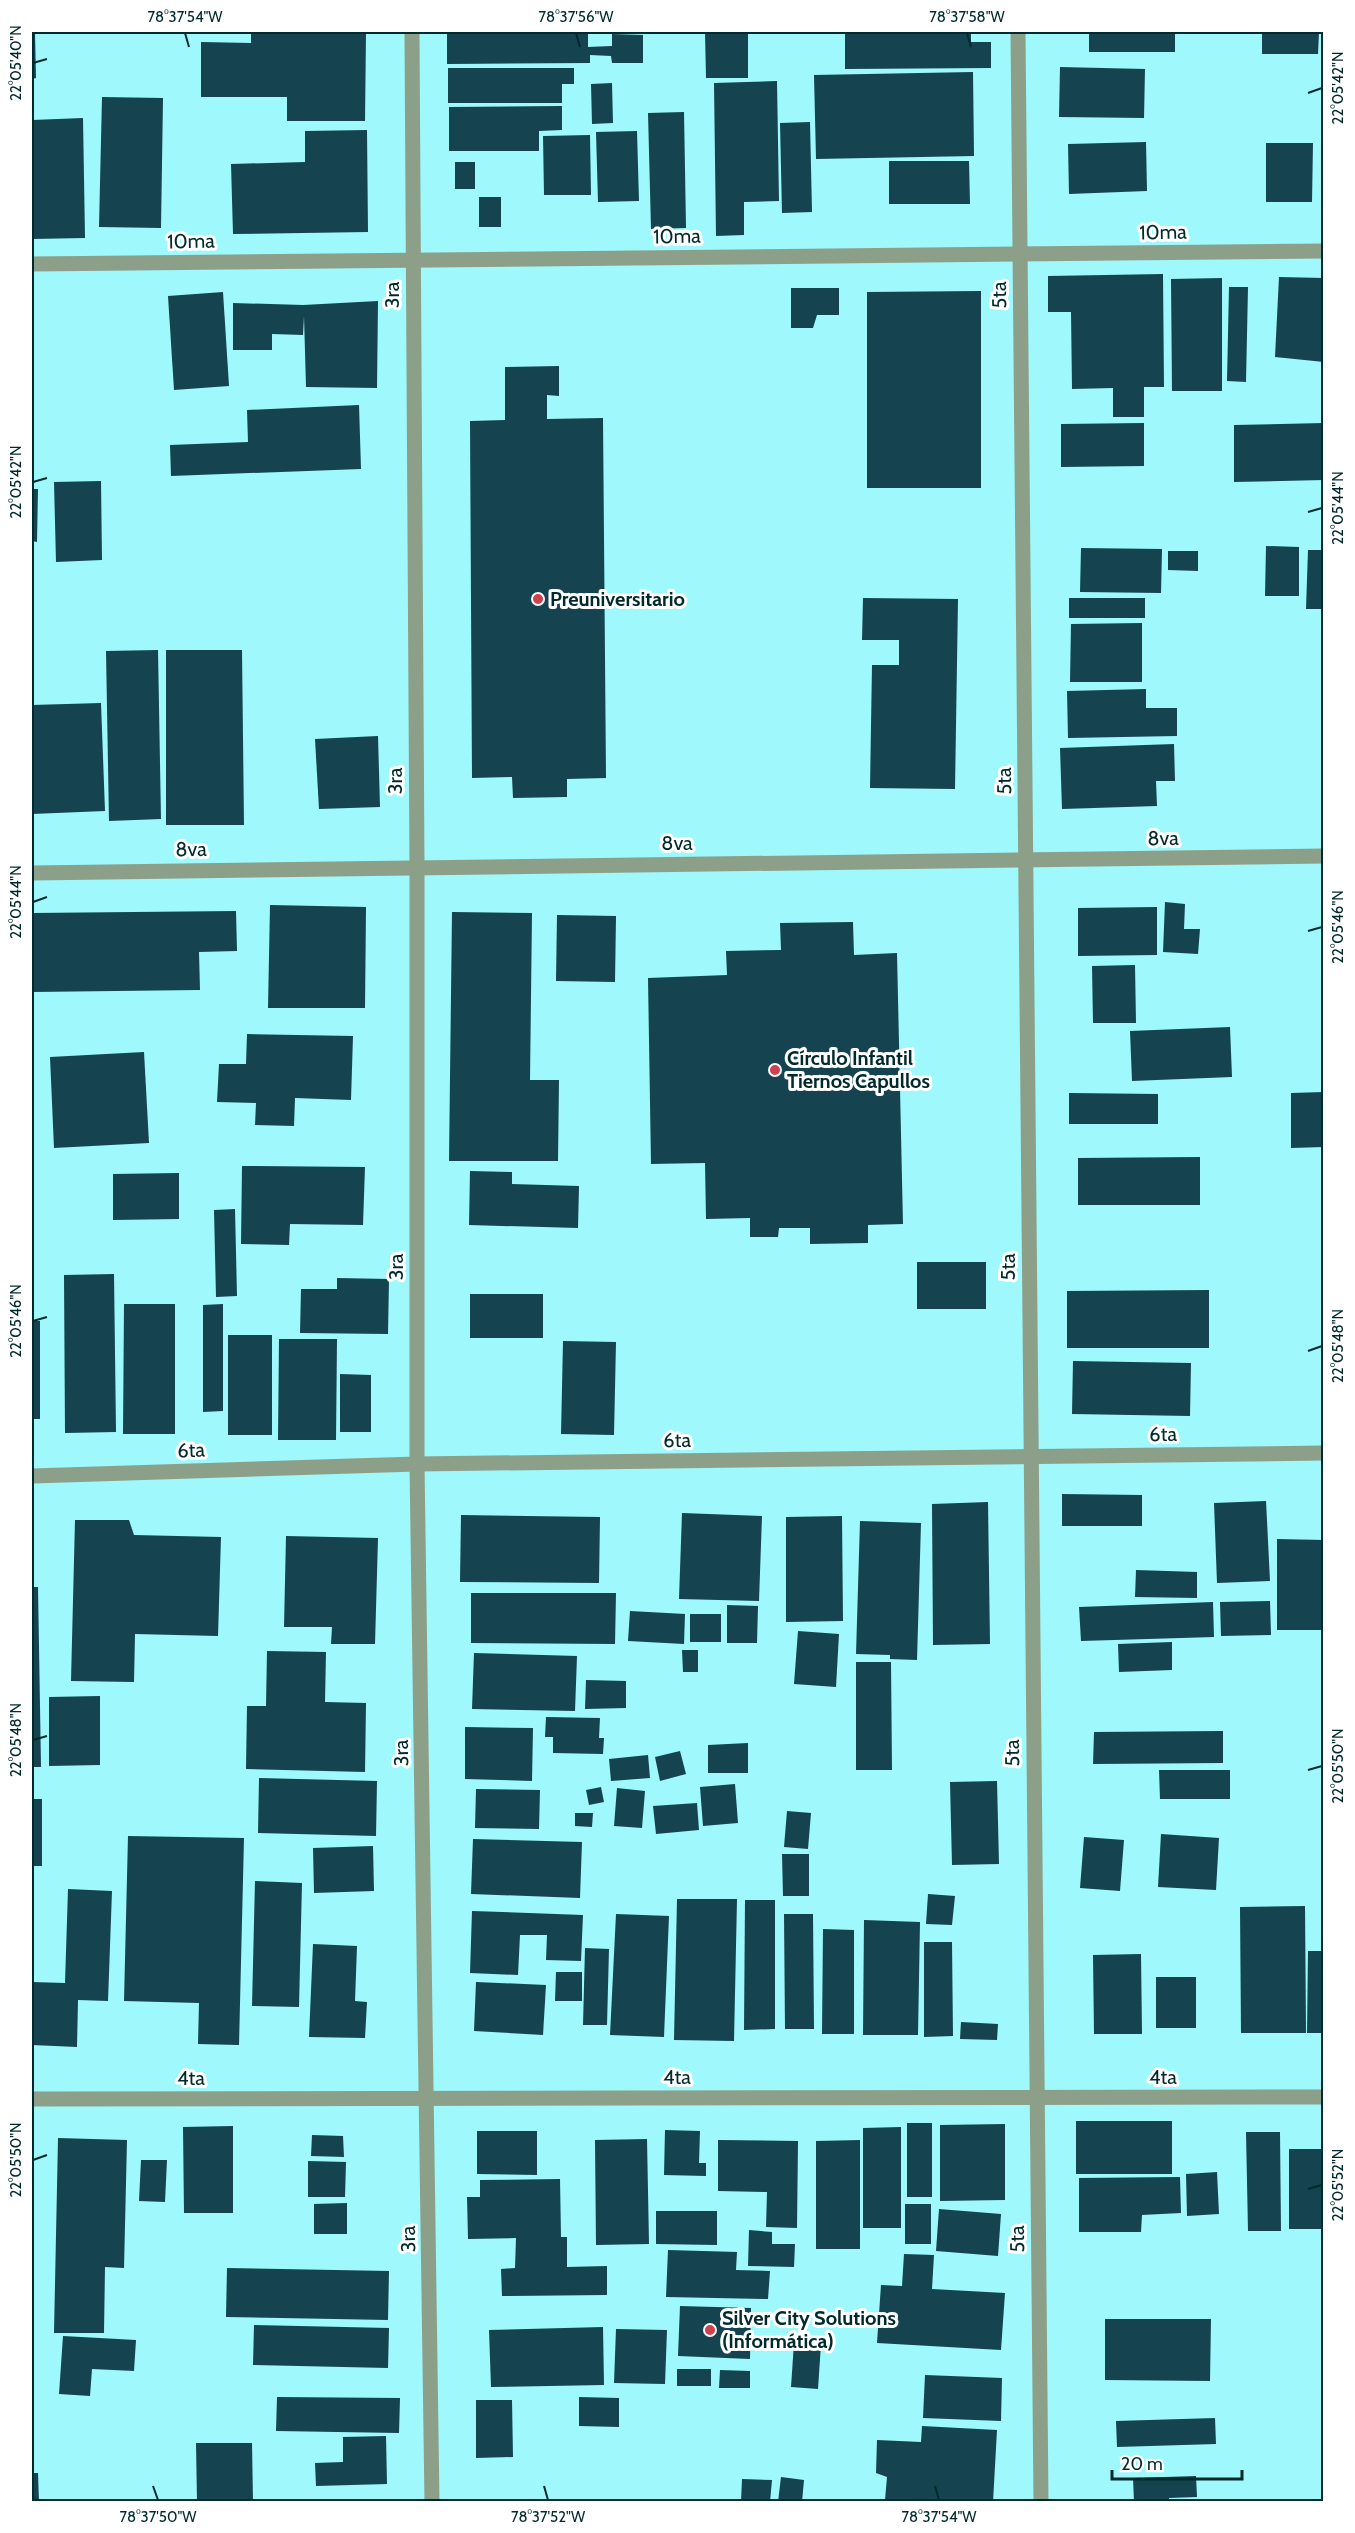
<svg xmlns="http://www.w3.org/2000/svg" width="1355" height="2533" viewBox="0 0 1355 2533" font-family="Cabin,sans-serif">
	<style>
		.building { fill: #15434f }
		.lines { fill: none; stroke-linecap: round; stroke-linejoin: round }
		.street { stroke: #8c9f88; stroke-width: 15 }
		.ticks { fill: none; stroke: #012a2c; stroke-width: 2 }
		.poi-dot { fill: #d0404d; stroke: #fff; stroke-width: 2 }
		.labels { text-anchor: middle; stroke-width: 6; stroke-linejoin: round; paint-order: stroke }
		.street-label { font-size: 20px; fill: #012a2c; stroke: #fff }
		.poi-label { font-size: 20px; font-weight: bold; fill: #012a2c; stroke: #fff; text-anchor: start }
		.neatline { fill: none; stroke: #012a2c; stroke-width: 2 }
		.ticks-label { font-size: 15px; text-anchor: middle; fill: #012a2c }
	</style>
	<rect width="100%" height="100%" fill="#9ef8fc"/>
	<g class="building">
		<polygon points="32,32 35,32 36,78 32,79"/>
		<polygon points="251,32 366,32 365,121 287,121 287,97 201,97 201,42 251,43"/>
		<polygon points="447,32 588,32 588,47 612,46 612,34 643,35 643,63 612,63 611,56 590,55 590,63 447,64"/>
		<polygon points="705,32 748,32 748,78 706,78"/>
		<polygon points="845,32 971,32 971,42 991,42 991,68 845,69"/>
		<rect x="1089" y="32" width="86" height="20"/>
		<polygon points="1262,32 1319,32 1318,54 1262,54"/>
		<polygon points="1060,67 1145,69 1144,118 1059,117"/>
		<polygon points="448,68 574,68 574,84 562,84 562,103 448,103"/>
		<polygon points="973,72 974,156 816,159 814,75"/>
		<polygon points="777,81 779,201 744,202 744,235 716,236 714,83"/>
		<polygon points="612,83 613,123 592,124 591,84"/>
		<polygon points="102,97 163,98 161,228 99,227"/>
		<polygon points="562,106 562,130 539,131 539,151 449,151 449,107"/>
		<polygon points="684,112 686,228 651,229 648,113"/>
		<polygon points="83,118 85,238 32,239 32,120"/>
		<polygon points="810,122 812,212 782,213 780,123"/>
		<polygon points="367,130 368,232 233,234 231,164 305,162 305,131"/>
		<polygon points="637,131 639,201 598,202 596,132"/>
		<polygon points="590,135 591,195 544,195 543,136"/>
		<polygon points="1146,142 1147,191 1069,194 1068,144"/>
		<polygon points="1266,143 1313,143 1312,202 1266,202"/>
		<polygon points="889,161 969,161 970,204 889,204"/>
		<rect x="455" y="162" width="20" height="27"/>
		<rect x="479" y="197" width="22" height="30"/>
		<polygon points="1163,274 1164,387 1144,387 1144,417 1113,417 1113,388 1072,389 1071,312 1048,312 1048,276"/>
		<polygon points="1279,277 1324,278 1324,362 1275,357"/>
		<polygon points="1222,278 1222,391 1172,391 1171,279"/>
		<polygon points="1229,287 1248,287 1246,382 1227,381"/>
		<polygon points="791,288 839,288 839,315 817,315 813,328 791,328"/>
		<polygon points="981,291 981,488 867,488 867,292"/>
		<polygon points="223,292 229,386 174,390 168,296"/>
		<polygon points="378,301 377,388 306,387 304,316 303,335 272,334 272,350 233,350 233,303 303,305"/>
		<polygon points="559,366 559,396 547,395 547,419 603,418 606,778 567,779 567,797 513,798 512,777 472,778 470,421 505,420 505,367"/>
		<polygon points="359,405 361,469 171,476 170,445 248,442 247,410"/>
		<polygon points="1144,423 1144,466 1061,467 1061,424"/>
		<polygon points="1324,423 1324,480 1234,482 1234,425"/>
		<polygon points="101,481 102,560 56,562 54,482"/>
		<polygon points="32,489 38,489 37,542 32,541"/>
		<polygon points="1266,546 1299,547 1299,596 1265,596"/>
		<polygon points="1081,548 1162,549 1161,593 1080,592"/>
		<polygon points="1308,550 1324,550 1324,609 1306,609"/>
		<polygon points="1168,551 1198,551 1198,571 1168,570"/>
		<polygon points="863,598 958,599 955,789 870,788 872,665 899,665 899,640 862,640"/>
		<rect x="1069" y="598" width="76" height="20"/>
		<polygon points="1142,623 1142,682 1070,682 1071,624"/>
		<polygon points="158,650 161,819 109,821 106,651"/>
		<polygon points="166,650 242,650 244,825 166,825"/>
		<polygon points="1146,689 1146,708 1177,708 1177,736 1068,738 1067,691"/>
		<polygon points="101,703 105,811 32,814 32,705"/>
		<polygon points="378,736 380,807 319,809 315,739"/>
		<polygon points="1174,744 1175,781 1156,781 1157,806 1062,809 1060,748"/>
		<polygon points="1165,902 1185,904 1184,929 1200,929 1198,954 1163,952"/>
		<polygon points="270,905 366,907 365,1008 268,1008"/>
		<polygon points="1157,907 1157,955 1078,956 1078,908"/>
		<polygon points="236,911 237,951 199,952 200,990 32,992 32,913"/>
		<polygon points="452,912 532,913 530,1080 559,1080 558,1161 449,1161"/>
		<polygon points="557,915 616,916 615,982 556,981"/>
		<polygon points="853,922 854,955 897,953 903,1224 868,1225 868,1243 810,1244 810,1228 779,1228 778,1237 750,1237 750,1218 706,1219 705,1163 651,1164 648,978 727,975 726,951 781,950 780,923"/>
		<polygon points="1135,965 1136,1023 1093,1023 1092,966"/>
		<polygon points="1230,1027 1232,1077 1132,1081 1130,1031"/>
		<polygon points="247,1034 353,1036 351,1100 295,1098 294,1126 255,1125 256,1103 217,1102 219,1064 246,1064"/>
		<polygon points="144,1052 149,1143 54,1148 50,1057"/>
		<polygon points="1324,1092 1324,1147 1291,1148 1291,1093"/>
		<polygon points="1069,1093 1158,1094 1158,1124 1069,1124"/>
		<polygon points="1200,1157 1200,1205 1078,1205 1078,1158"/>
		<polygon points="242,1166 365,1167 363,1225 290,1224 289,1245 241,1244"/>
		<polygon points="470,1171 512,1172 512,1184 579,1186 578,1228 469,1225"/>
		<polygon points="179,1173 179,1219 113,1220 113,1174"/>
		<polygon points="235,1209 237,1296 216,1297 214,1210"/>
		<rect x="917" y="1262" width="69" height="47"/>
		<polygon points="114,1274 116,1432 65,1433 64,1275"/>
		<polygon points="337,1278 389,1279 388,1334 300,1333 301,1289 337,1289"/>
		<polygon points="1209,1290 1209,1348 1067,1348 1067,1291"/>
		<rect x="470" y="1294" width="73" height="44"/>
		<polygon points="124,1304 175,1304 175,1434 123,1434"/>
		<polygon points="223,1304 223,1411 203,1412 203,1305"/>
		<rect x="32" y="1321" width="8" height="98"/>
		<rect x="228" y="1335" width="44" height="100"/>
		<polygon points="279,1339 337,1339 336,1440 278,1440"/>
		<polygon points="563,1341 616,1342 614,1435 561,1434"/>
		<polygon points="1073,1361 1191,1363 1190,1416 1072,1414"/>
		<polygon points="340,1374 371,1375 371,1432 340,1432"/>
		<polygon points="1062,1494 1142,1495 1142,1526 1062,1526"/>
		<polygon points="1266,1501 1270,1581 1217,1583 1214,1503"/>
		<polygon points="988,1502 990,1644 933,1645 932,1504"/>
		<polygon points="682,1513 762,1516 759,1601 679,1599"/>
		<polygon points="461,1515 600,1517 599,1583 460,1582"/>
		<polygon points="842,1516 843,1621 786,1622 786,1517"/>
		<polygon points="75,1520 129,1520 134,1535 221,1537 218,1636 135,1634 134,1682 71,1681"/>
		<polygon points="860,1521 921,1523 917,1660 890,1659 890,1655 856,1654"/>
		<polygon points="286,1536 378,1538 375,1644 331,1644 332,1627 284,1627"/>
		<polygon points="1277,1539 1324,1540 1324,1630 1277,1630"/>
		<polygon points="1136,1570 1197,1572 1197,1598 1135,1597"/>
		<polygon points="32,1587 38,1587 41,1767 32,1767"/>
		<polygon points="471,1593 616,1593 615,1644 471,1643"/>
		<polygon points="1270,1601 1271,1635 1221,1636 1220,1602"/>
		<polygon points="1213,1602 1214,1637 1081,1641 1079,1607"/>
		<polygon points="727,1605 758,1606 757,1643 727,1643"/>
		<polygon points="630,1611 685,1614 684,1644 628,1641"/>
		<rect x="690" y="1614" width="31" height="28"/>
		<polygon points="798,1631 839,1634 836,1687 794,1684"/>
		<polygon points="1172,1642 1172,1670 1119,1672 1118,1644"/>
		<polygon points="682,1650 698,1650 698,1672 683,1672"/>
		<polygon points="267,1651 326,1652 325,1702 366,1703 365,1772 246,1769 247,1706 266,1706"/>
		<polygon points="474,1653 577,1656 575,1711 472,1709"/>
		<polygon points="856,1662 891,1662 892,1770 856,1770"/>
		<polygon points="586,1680 626,1681 626,1708 585,1709"/>
		<polygon points="100,1696 100,1765 49,1766 49,1697"/>
		<polygon points="546,1717 600,1718 599,1738 604,1738 603,1754 553,1753 553,1737 545,1737"/>
		<polygon points="465,1727 533,1728 532,1781 465,1779"/>
		<polygon points="1223,1731 1223,1763 1093,1764 1094,1732"/>
		<polygon points="748,1743 748,1773 708,1773 708,1745"/>
		<polygon points="680,1751 686,1774 660,1781 655,1757"/>
		<polygon points="648,1755 650,1778 611,1781 609,1759"/>
		<polygon points="1159,1770 1230,1770 1230,1799 1160,1799"/>
		<polygon points="259,1778 377,1781 376,1836 258,1833"/>
		<polygon points="997,1781 999,1864 952,1865 950,1782"/>
		<polygon points="735,1784 738,1823 703,1826 700,1787"/>
		<polygon points="601,1787 604,1802 589,1805 586,1790"/>
		<polygon points="617,1788 645,1791 642,1828 614,1826"/>
		<polygon points="476,1789 540,1790 539,1829 475,1828"/>
		<rect x="32" y="1799" width="10" height="67"/>
		<polygon points="697,1803 699,1830 656,1834 653,1806"/>
		<polygon points="787,1811 811,1813 808,1849 784,1847"/>
		<polygon points="575,1813 593,1813 592,1827 575,1826"/>
		<polygon points="1161,1834 1219,1838 1216,1890 1158,1887"/>
		<polygon points="128,1836 244,1838 239,2045 198,2044 199,2003 124,2001"/>
		<polygon points="1084,1837 1124,1840 1120,1891 1080,1888"/>
		<polygon points="473,1839 582,1842 580,1898 471,1894"/>
		<polygon points="373,1846 374,1891 314,1893 313,1848"/>
		<polygon points="782,1854 809,1854 809,1896 783,1896"/>
		<polygon points="255,1881 302,1883 299,2007 252,2006"/>
		<polygon points="68,1889 112,1891 108,2001 78,2000 77,2047 32,2045 32,1982 65,1983"/>
		<polygon points="928,1894 955,1896 952,1925 926,1924"/>
		<polygon points="677,1899 737,1899 734,2041 674,2040"/>
		<polygon points="745,1900 775,1900 775,2029 744,2030"/>
		<polygon points="1305,1906 1306,2033 1241,2033 1240,1907"/>
		<polygon points="472,1911 583,1915 581,1961 546,1960 547,1935 520,1935 518,1975 470,1973"/>
		<polygon points="616,1914 669,1916 664,2037 610,2035"/>
		<polygon points="784,1914 813,1914 814,2029 785,2029"/>
		<polygon points="864,1920 920,1922 918,2035 863,2035"/>
		<polygon points="823,1929 854,1930 854,2034 822,2034"/>
		<polygon points="924,1942 952,1942 953,2036 924,2037"/>
		<polygon points="313,1944 357,1946 355,2001 367,2002 365,2038 309,2037"/>
		<polygon points="585,1948 609,1949 607,2025 583,2025"/>
		<polygon points="1308,1951 1324,1951 1324,2033 1307,2033"/>
		<polygon points="1141,1954 1142,2034 1094,2034 1093,1955"/>
		<polygon points="556,1972 582,1972 582,2001 555,2001"/>
		<rect x="1156" y="1977" width="40" height="51"/>
		<polygon points="476,1982 546,1985 543,2035 474,2031"/>
		<polygon points="961,2022 998,2024 997,2040 960,2039"/>
		<rect x="1076" y="2121" width="96" height="53"/>
		<rect x="907" y="2123" width="25" height="74"/>
		<polygon points="1005,2124 1005,2200 940,2201 940,2125"/>
		<polygon points="233,2126 233,2213 184,2213 183,2127"/>
		<polygon points="901,2127 901,2228 863,2228 863,2128"/>
		<polygon points="665,2130 700,2131 699,2163 706,2163 706,2176 664,2175"/>
		<polygon points="477,2131 537,2131 537,2175 477,2174"/>
		<polygon points="1246,2132 1280,2132 1281,2231 1248,2231"/>
		<polygon points="312,2135 343,2136 344,2157 311,2156"/>
		<polygon points="58,2138 127,2140 124,2268 105,2267 104,2333 54,2333"/>
		<polygon points="647,2139 649,2244 596,2245 595,2140"/>
		<polygon points="718,2140 798,2141 797,2228 766,2227 767,2192 718,2191"/>
		<polygon points="860,2140 860,2249 816,2249 816,2141"/>
		<rect x="1289" y="2149" width="35" height="80"/>
		<polygon points="141,2160 167,2160 165,2202 139,2201"/>
		<polygon points="308,2161 346,2162 345,2197 308,2197"/>
		<polygon points="1217,2172 1219,2214 1187,2216 1186,2174"/>
		<polygon points="1180,2177 1181,2213 1142,2215 1141,2232 1079,2232 1079,2178"/>
		<polygon points="560,2179 561,2237 567,2237 567,2267 607,2266 607,2295 502,2296 501,2269 515,2268 516,2238 468,2239 467,2197 480,2197 480,2180"/>
		<polygon points="347,2203 347,2234 314,2234 314,2204"/>
		<rect x="905" y="2204" width="26" height="40"/>
		<polygon points="939,2209 1001,2214 998,2256 936,2251"/>
		<polygon points="656,2211 717,2211 717,2245 656,2244"/>
		<polygon points="749,2230 772,2232 772,2244 795,2244 794,2267 748,2266"/>
		<polygon points="668,2250 737,2252 736,2270 770,2271 768,2299 666,2297"/>
		<polygon points="904,2254 934,2255 932,2289 1005,2293 1001,2350 877,2343 881,2285 902,2286"/>
		<polygon points="227,2268 389,2271 388,2320 226,2317"/>
		<polygon points="680,2306 751,2308 750,2359 678,2356"/>
		<polygon points="1105,2319 1211,2319 1210,2381 1105,2380"/>
		<polygon points="254,2325 389,2328 388,2368 253,2365"/>
		<polygon points="603,2327 604,2385 491,2387 489,2330"/>
		<polygon points="616,2329 667,2330 665,2384 614,2383"/>
		<polygon points="63,2336 136,2340 134,2371 92,2369 90,2396 59,2394"/>
		<polygon points="794,2343 821,2344 818,2389 791,2387"/>
		<rect x="677" y="2369" width="34" height="17"/>
		<polygon points="720,2370 750,2371 750,2388 719,2388"/>
		<polygon points="925,2375 1002,2378 1001,2421 923,2418"/>
		<polygon points="277,2397 400,2398 399,2433 276,2431"/>
		<polygon points="579,2397 619,2398 619,2427 579,2426"/>
		<polygon points="476,2400 512,2400 513,2457 476,2458"/>
		<polygon points="1215,2418 1216,2444 1117,2447 1116,2421"/>
		<polygon points="922,2426 997,2430 993,2502 885,2500 887,2477 876,2473 877,2440 921,2442"/>
		<polygon points="386,2436 387,2484 316,2486 315,2463 343,2462 343,2437"/>
		<polygon points="196,2443 252,2443 253,2502 197,2502"/>
		<polygon points="32,2473 38,2473 39,2502 32,2502"/>
		<polygon points="1196,2476 1197,2497 1169,2498 1169,2502 1134,2502 1133,2478"/>
		<polygon points="781,2477 804,2480 802,2502 778,2502"/>
		<polygon points="742,2479 772,2480 770,2502 741,2502"/>
	</g>
	<g class="lines">
		<g class="street">
			<polyline points="412,32 417,866 417,1464 432,2502"/>
			<polyline points="1018,32 1041,2502"/>
			<polyline points="32,264 1324,251"/>
			<path d="M32,873C462,865 893,864 1324,856"/>
			<polyline points="32,1476 417,1464 1324,1453"/>
			<polyline points="32,2099 1324,2097"/>
		</g>
	</g>
	<path class="ticks" d="M185,33L189,47M576,33L580,47M967,33L971,47M33,63L47,59M1308,93L1322,88M33,482L47,478M1308,512L1322,508M33,902L47,897M1308,931L1322,927M33,1321L47,1317M1308,1351L1322,1346M33,1740L47,1736M1308,1770L1322,1766M33,2160L47,2155M1308,2189L1322,2185M153,2486L158,2500M544,2486L548,2500M935,2486L939,2500"/>
	<g class="poi-dot">
		<circle cx="538" cy="599" r="6"/>
		<circle cx="775" cy="1070" r="6"/>
		<circle cx="710" cy="2330" r="6"/>
	</g>
	<g class="labels">
		<g class="street-label">
			<text transform="translate(1163 232) rotate(-1)" y="7">10ma</text>
			<text transform="translate(677 236) rotate(-1)" y="7">10ma</text>
			<text transform="translate(191 241) rotate(-1)" y="7">10ma</text>
			<text transform="translate(392 295) rotate(-90)" y="7">3ra</text>
			<text transform="translate(999 295) rotate(-91)" y="7">5ta</text>
			<text transform="translate(395 781) rotate(-90)" y="7">3ra</text>
			<text transform="translate(1004 781) rotate(-91)" y="7">5ta</text>
			<text transform="translate(1163 838) rotate(-1)" y="7">8va</text>
			<text x="677" y="850">8va</text>
			<text transform="translate(191 849) rotate(-1)" y="7">8va</text>
			<text transform="translate(396 1267) rotate(-90)" y="7">3ra</text>
			<text transform="translate(1008 1267) rotate(-90)" y="7">5ta</text>
			<text transform="translate(1163 1434) rotate(-1)" y="7">6ta</text>
			<text transform="translate(677 1440) rotate(-1)" y="7">6ta</text>
			<text transform="translate(191 1450) rotate(-2)" y="7">6ta</text>
			<text transform="translate(401 1753) rotate(-91)" y="7">3ra</text>
			<text transform="translate(1012 1753) rotate(-91)" y="7">5ta</text>
			<text x="677" y="2084">4ta</text>
			<text x="1163" y="2084">4ta</text>
			<text x="191" y="2085">4ta</text>
			<text transform="translate(408 2239) rotate(-91)" y="7">3ra</text>
			<text transform="translate(1017 2239) rotate(-91)" y="7">5ta</text>
		</g>
		<g class="poi-label">
			<text x="550" y="606">Preuniversitario</text>
			<text x="787" y="1065">Círculo Infantil<tspan x="787" dy="23">Tiernos Capullos</tspan></text>
			<text x="722" y="2325">Silver City Solutions<tspan x="722" dy="23">(Informática)</tspan></text>
		</g>
	</g>
	<rect width="1355" height="2533" fill="none" stroke="#ffffff" stroke-width="66"/>
	<path d="M1112 2470v9h130v-9" fill="none" stroke="#012a2c" stroke-width="3"/>
	<text x="1121" y="2470" font-size="18" fill="#012a2c" stroke="#ffffff" stroke-width="4.5" paint-order="stroke">20 m</text>
	<rect x="33" y="33" width="1289" height="2467" class="neatline"/>
	<g class="ticks-label">
		<text x="185" y="22">78°37'54"W</text>
		<text x="576" y="22">78°37'56"W</text>
		<text x="967" y="22">78°37'58"W</text>
		<text transform="translate(16 63) rotate(-90)" y="5">22°05'40"N</text>
		<text transform="translate(1338 88) rotate(-90)" y="5">22°05'42"N</text>
		<text transform="translate(16 482) rotate(-90)" y="5">22°05'42"N</text>
		<text transform="translate(1338 508) rotate(-90)" y="5">22°05'44"N</text>
		<text transform="translate(16 902) rotate(-90)" y="5">22°05'44"N</text>
		<text transform="translate(1338 927) rotate(-90)" y="5">22°05'46"N</text>
		<text transform="translate(16 1321) rotate(-90)" y="5">22°05'46"N</text>
		<text transform="translate(1338 1346) rotate(-90)" y="5">22°05'48"N</text>
		<text transform="translate(16 1740) rotate(-90)" y="5">22°05'48"N</text>
		<text transform="translate(1338 1766) rotate(-90)" y="5">22°05'50"N</text>
		<text transform="translate(16 2160) rotate(-90)" y="5">22°05'50"N</text>
		<text transform="translate(1338 2185) rotate(-90)" y="5">22°05'52"N</text>
		<text x="158" y="2522">78°37'50"W</text>
		<text x="548" y="2522">78°37'52"W</text>
		<text x="939" y="2522">78°37'54"W</text>
	</g>
</svg>
